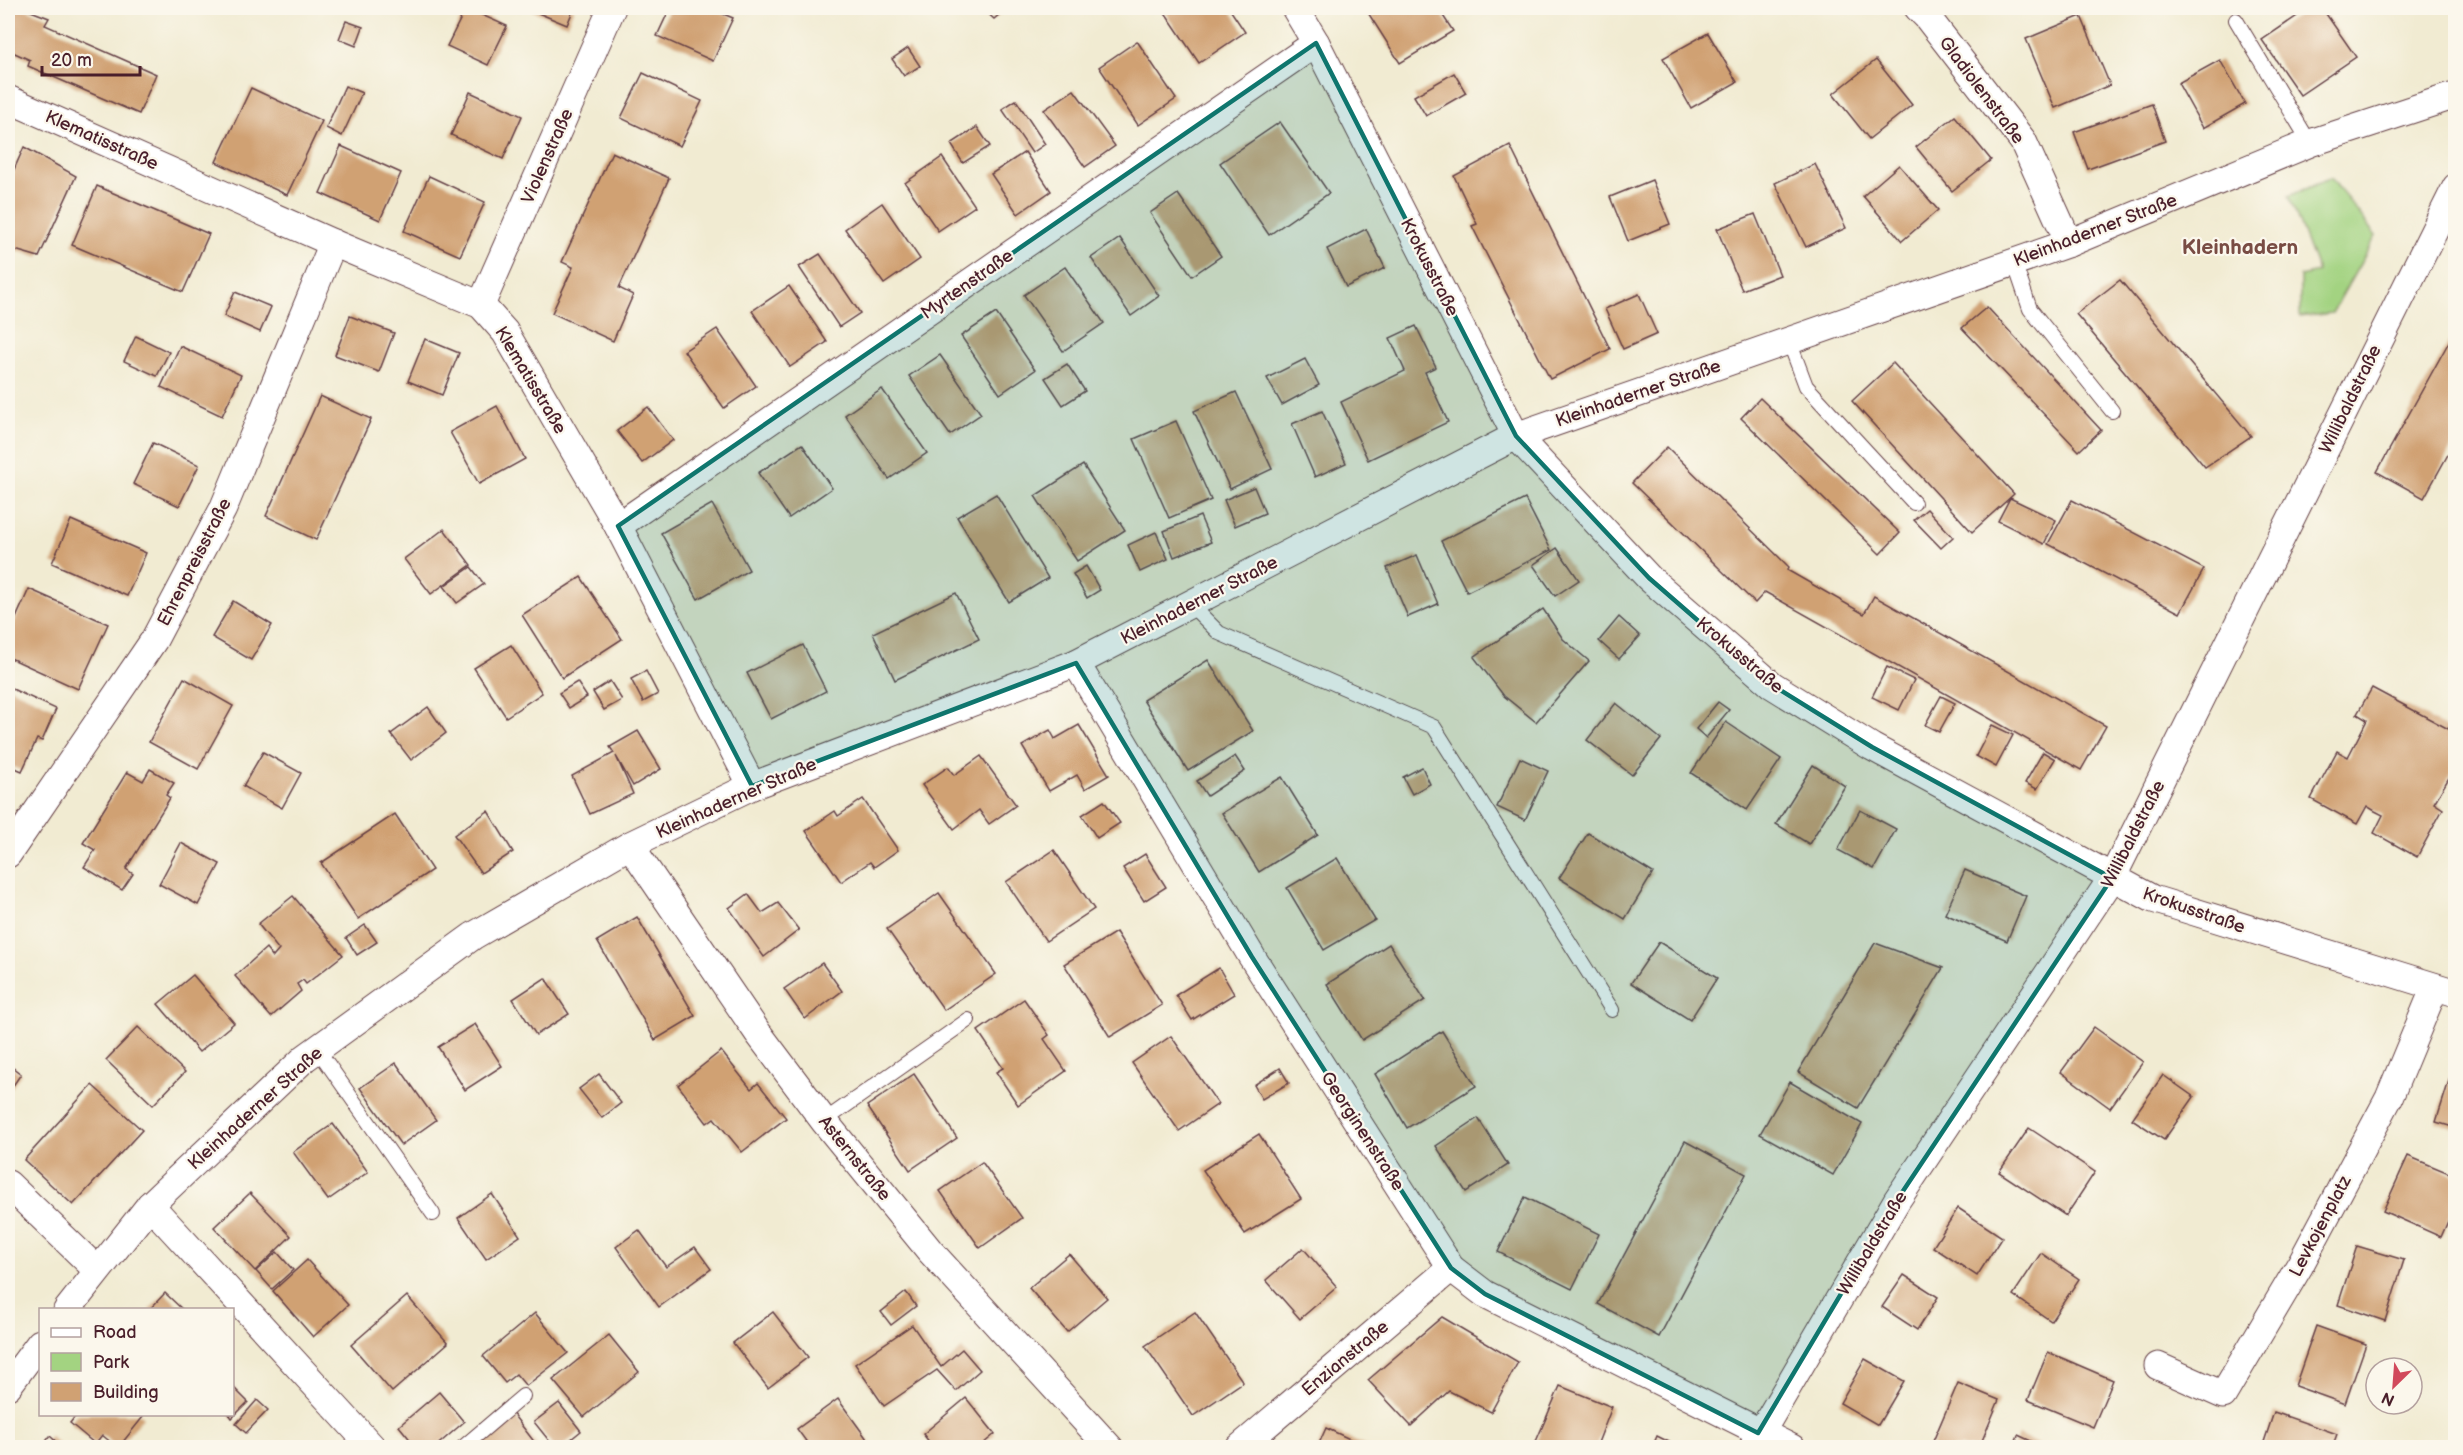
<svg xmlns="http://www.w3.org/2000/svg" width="2463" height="1455" viewBox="0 0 2463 1455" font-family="'Balsamiq Sans',sans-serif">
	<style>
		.green { fill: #a3d381; stroke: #767956; stroke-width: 1.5 }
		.building { fill: #d0a173 }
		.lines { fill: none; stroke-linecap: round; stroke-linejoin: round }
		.service-casing { stroke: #633e44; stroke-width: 16 }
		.minor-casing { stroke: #633e44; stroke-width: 29 }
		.service { stroke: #fff; stroke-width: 14 }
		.minor { stroke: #fff; stroke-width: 27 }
		.marked { fill: #0f766e; fill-opacity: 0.2; stroke: #0f766e; stroke-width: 4.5; stroke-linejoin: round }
		.labels { text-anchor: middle; stroke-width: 4.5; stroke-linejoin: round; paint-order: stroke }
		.street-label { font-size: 18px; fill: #4a1f2b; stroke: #fbf7ec }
		.quarter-label { font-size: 21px; font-weight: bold; fill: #794c44; stroke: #fbf7ec }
	</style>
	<rect width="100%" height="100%" fill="#fbf7ec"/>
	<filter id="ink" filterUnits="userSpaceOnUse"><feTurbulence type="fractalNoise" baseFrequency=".0167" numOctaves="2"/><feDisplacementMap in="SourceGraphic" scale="12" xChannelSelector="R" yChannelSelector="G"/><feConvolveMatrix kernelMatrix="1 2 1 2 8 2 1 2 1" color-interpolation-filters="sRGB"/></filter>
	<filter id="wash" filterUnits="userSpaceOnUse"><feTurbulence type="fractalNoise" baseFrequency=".008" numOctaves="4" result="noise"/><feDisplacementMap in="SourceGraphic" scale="24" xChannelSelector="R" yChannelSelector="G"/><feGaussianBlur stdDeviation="1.35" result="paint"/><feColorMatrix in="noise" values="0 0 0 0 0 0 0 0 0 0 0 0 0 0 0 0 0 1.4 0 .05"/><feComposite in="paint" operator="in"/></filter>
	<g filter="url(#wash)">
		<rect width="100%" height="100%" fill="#f1ebd2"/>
		<polygon class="green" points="2331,178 2376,236 2332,313 2300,317 2300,276 2318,272 2289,196"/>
		<g id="blocks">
			<g class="building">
				<polygon points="8,8 23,8 49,18 45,25 156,74 139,114 28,66 30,60 8,50"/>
				<polygon points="466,8 507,26 488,65 447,46"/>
				<polygon points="532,8 574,8 567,25 531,10"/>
				<polygon points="670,8 709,8 733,18 713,61 657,36"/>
				<polygon points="982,8 1007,8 994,19"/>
				<polygon points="1162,8 1229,8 1245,32 1199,63"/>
				<polygon points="1365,8 1438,8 1453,31 1400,63"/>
				<polygon points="2309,8 2322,8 2356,57 2300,95 2262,40"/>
				<polygon points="2081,16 2110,85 2055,108 2026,39"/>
				<polygon points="346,21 363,27 356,46 339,39"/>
				<polygon points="1708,33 1737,82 1691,108 1663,58"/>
				<polygon points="1137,41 1176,99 1138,125 1099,67"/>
				<polygon points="908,48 920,66 904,76 892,59"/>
				<polygon points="1876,60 1912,105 1869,139 1833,94"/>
				<polygon points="2220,60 2245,104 2203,128 2178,83"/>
				<polygon points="643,73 702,101 680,146 621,118"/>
				<polygon points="1454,73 1466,93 1426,116 1414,96"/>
				<polygon points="345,86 362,93 342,136 326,128"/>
				<polygon points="251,88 322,121 287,195 216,162"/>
				<polygon points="1074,90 1115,146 1085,167 1044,110"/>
				<polygon points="470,92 522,116 503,159 451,135"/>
				<polygon points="1016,100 1045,144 1032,153 1002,109"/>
				<polygon points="2152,104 2165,141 2088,169 2074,132"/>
				<polygon points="1955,116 1991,160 1952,191 1916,147"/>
				<polygon points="1280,122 1329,193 1269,235 1220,163"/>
				<polygon points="977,127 990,146 963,163 951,144"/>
				<polygon points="341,146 401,173 380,220 320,193"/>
				<polygon points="1510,146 1610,349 1550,379 1472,226 1477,224 1454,176"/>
				<polygon points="24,147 76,176 39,257 8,248 8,183"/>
				<polygon points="612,152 669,178 619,288 633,295 613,341 552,313 573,267 562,262"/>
				<polygon points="1025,152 1051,191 1018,214 991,174"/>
				<polygon points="942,157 975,206 938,231 905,183"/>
				<polygon points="1815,164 1846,228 1806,247 1775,183"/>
				<polygon points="1899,165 1938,210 1902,241 1863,196"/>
				<polygon points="429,176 485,202 460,256 404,231"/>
				<polygon points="1652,180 1670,224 1628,241 1610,197"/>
				<polygon points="97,186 209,234 183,292 72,245"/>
				<polygon points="1178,194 1221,256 1192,276 1150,213"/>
				<polygon points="882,203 920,259 884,284 845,229"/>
				<polygon points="1755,214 1780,275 1742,290 1717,229"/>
				<polygon points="1366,229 1385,268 1346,287 1327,249"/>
				<polygon points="1120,238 1159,296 1131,316 1091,258"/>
				<polygon points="820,254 860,313 839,327 799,267"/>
				<polygon points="1065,267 1104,323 1063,351 1024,295"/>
				<polygon points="2120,280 2251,436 2205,467 2076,314"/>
				<polygon points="789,286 827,342 790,367 752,311"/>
				<polygon points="235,292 271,307 260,332 224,316"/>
				<polygon points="1639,294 1657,334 1623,349 1605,309"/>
				<polygon points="1987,307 2101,430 2079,451 1962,328"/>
				<polygon points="996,313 1035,370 1000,394 961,336"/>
				<polygon points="350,316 394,333 379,372 335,355"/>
				<polygon points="1416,326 1436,367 1425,372 1448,422 1368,460 1341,402 1405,371 1390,338"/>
				<polygon points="717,329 756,386 724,408 684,351"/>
				<polygon points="2456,329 2456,440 2424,498 2377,472"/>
				<polygon points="136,336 169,352 157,376 124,361"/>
				<polygon points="425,339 459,353 442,395 408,381"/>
				<polygon points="180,346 241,375 222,416 161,387"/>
				<polygon points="940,355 981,414 950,435 909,376"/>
				<polygon points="1305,359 1319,385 1282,405 1267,378"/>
				<polygon points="1893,363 2014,494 1972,532 1852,401"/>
				<polygon points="1067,364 1085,391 1063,405 1045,378"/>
				<polygon points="882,389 927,453 889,479 845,415"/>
				<polygon points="1236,392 1272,469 1230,489 1194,411"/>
				<polygon points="320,396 371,419 316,540 266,516"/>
				<polygon points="1760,398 1900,533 1880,554 1741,418"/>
				<polygon points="497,406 525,459 479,484 450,432"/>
				<polygon points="648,407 673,440 642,463 617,431"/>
				<polygon points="1322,411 1346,463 1315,477 1292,424"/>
				<polygon points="1176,421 1211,500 1169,518 1134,439"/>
				<polygon points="153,443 199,465 179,506 133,484"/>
				<polygon points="802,444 832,488 789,518 758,473"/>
				<polygon points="1667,447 1789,567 1787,570 1864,614 1874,596 2106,726 2081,770 1765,592 1755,603 1632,483"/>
				<polygon points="1083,465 1125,530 1077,561 1035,496"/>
				<polygon points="1254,487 1265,513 1235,526 1224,500"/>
				<polygon points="996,494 1048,578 1009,602 957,517"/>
				<polygon points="2010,498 2056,520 2044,544 1998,521"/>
				<polygon points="1525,499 1551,550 1467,592 1441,541"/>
				<polygon points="2072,500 2204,569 2180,613 2048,544"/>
				<polygon points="712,504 749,570 698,599 661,533"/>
				<polygon points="1927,509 1953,537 1941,548 1914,520"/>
				<polygon points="1200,516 1211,542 1174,557 1164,531"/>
				<polygon points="71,520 146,553 127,596 52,563"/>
				<polygon points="444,529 471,565 431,594 404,559"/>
				<polygon points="1156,532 1168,559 1140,572 1128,545"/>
				<polygon points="1557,548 1579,580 1555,596 1533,565"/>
				<polygon points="1417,555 1438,604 1408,617 1387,568"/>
				<polygon points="1086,566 1100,590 1087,598 1073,574"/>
				<polygon points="471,567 484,584 457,603 444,586"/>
				<polygon points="581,577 622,639 562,678 522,615"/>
				<polygon points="29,589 108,624 78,689 8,657 8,636"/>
				<polygon points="956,593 979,639 895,680 873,633"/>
				<polygon points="233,601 272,625 251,660 212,637"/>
				<polygon points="1543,609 1563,639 1589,661 1536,722 1504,696 1474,657"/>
				<polygon points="1619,617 1640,636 1619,659 1599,641"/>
				<polygon points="511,645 542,693 506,717 474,668"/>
				<polygon points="803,645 826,691 771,719 747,673"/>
				<polygon points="1208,660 1253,731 1188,771 1143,700"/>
				<polygon points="1887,667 1914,680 1899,710 1872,697"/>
				<polygon points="646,671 658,694 643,702 631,679"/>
				<polygon points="184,678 233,706 198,769 149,742"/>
				<polygon points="610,681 622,700 604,710 593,692"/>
				<polygon points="577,682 587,697 569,708 559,693"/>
				<polygon points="8,687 56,709 42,741 37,739 22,771 8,765"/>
				<polygon points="2372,688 2456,733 2456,766 2434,803 2443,809 2417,857 2374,833 2383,815 2375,811 2367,806 2357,824 2311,799 2337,751 2348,757 2367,720 2357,714"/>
				<polygon points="1941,696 1955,703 1939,732 1925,725"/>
				<polygon points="1718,702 1729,710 1706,738 1696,729"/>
				<polygon points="1616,703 1661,739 1632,775 1587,740"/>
				<polygon points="428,707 446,733 411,760 391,734"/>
				<polygon points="1726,722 1781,759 1747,810 1691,773"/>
				<polygon points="1079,725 1109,775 1085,789 1077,775 1049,791 1022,746 1050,730 1055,739"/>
				<polygon points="1992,725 2013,735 1996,767 1976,756"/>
				<polygon points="638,731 661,769 633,786 616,756 633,794 590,814 572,776 614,753 610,747"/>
				<polygon points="263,752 301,773 282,808 243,786"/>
				<polygon points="2043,752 2055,759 2037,789 2025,783"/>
				<polygon points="981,756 1016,805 989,824 979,810 954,829 922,785 948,767 954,775"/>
				<polygon points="1235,756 1245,771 1207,796 1197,781"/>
				<polygon points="1520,758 1548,771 1525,820 1497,807"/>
				<polygon points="1813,765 1845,786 1809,844 1776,824"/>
				<polygon points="1422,767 1430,784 1412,794 1403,777"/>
				<polygon points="150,769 174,783 166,795 170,798 126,869 133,874 122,890 84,867 95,850 83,843 127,772 143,781"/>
				<polygon points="1282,777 1318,835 1259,872 1222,813"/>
				<polygon points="863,799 898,850 874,867 870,862 841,882 806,831 835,811 838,816"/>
				<polygon points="1104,801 1120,823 1097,838 1082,815"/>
				<polygon points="1860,810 1896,829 1874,869 1838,850"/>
				<polygon points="488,811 513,852 481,873 454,835"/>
				<polygon points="395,814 432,870 358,919 321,863"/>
				<polygon points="1588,833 1653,873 1625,919 1559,878"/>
				<polygon points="181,843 220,864 198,905 159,884"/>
				<polygon points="1054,850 1094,909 1046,941 1006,882"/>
				<polygon points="1145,854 1166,887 1144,901 1123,868"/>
				<polygon points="1337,858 1375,920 1324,950 1287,888"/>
				<polygon points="1965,870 2026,896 2007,941 1945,914"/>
				<polygon points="939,893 996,974 944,1010 887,929"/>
				<polygon points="748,894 762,913 778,903 799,930 764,957 729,908"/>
				<polygon points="293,896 343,955 306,984 303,980 297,984 301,991 271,1017 235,976 266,948 273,957 279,950 258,924"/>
				<polygon points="637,917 695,1016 655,1040 597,941"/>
				<polygon points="365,925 377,942 357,955 346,938"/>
				<polygon points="1116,932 1162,1005 1110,1037 1064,964"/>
				<polygon points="1659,942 1717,978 1690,1020 1631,983"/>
				<polygon points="1875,943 1943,968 1858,1108 1798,1072"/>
				<polygon points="1389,944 1425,1000 1362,1040 1327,984"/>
				<polygon points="822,963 842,991 805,1019 784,989"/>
				<polygon points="1219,968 1234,994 1192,1020 1176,995"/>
				<polygon points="193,975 234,1023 199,1052 158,1004"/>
				<polygon points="545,978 569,1014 536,1035 513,999"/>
				<polygon points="1024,999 1049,1035 1044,1039 1066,1071 1018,1105 996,1072 1003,1068 978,1031"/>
				<polygon points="475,1024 502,1066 465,1090 438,1047"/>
				<polygon points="138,1027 185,1072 153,1105 106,1060"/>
				<polygon points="2094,1027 2143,1062 2110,1108 2061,1072"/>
				<polygon points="1442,1031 1476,1086 1407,1128 1375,1074"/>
				<polygon points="1171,1036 1218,1104 1179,1131 1132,1063"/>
				<polygon points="721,1051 751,1089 758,1083 786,1118 742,1152 714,1118 707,1123 678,1085"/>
				<polygon points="396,1063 436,1120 401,1145 360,1088"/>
				<polygon points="8,1064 21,1074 8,1093"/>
				<polygon points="2454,1065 2456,1065 2456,1128 2436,1122"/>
				<polygon points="1280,1068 1289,1083 1262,1099 1254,1085"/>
				<polygon points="599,1074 621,1103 602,1118 579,1089"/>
				<polygon points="914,1074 957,1138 910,1170 867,1106"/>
				<polygon points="2163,1075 2194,1097 2164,1140 2132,1119"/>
				<polygon points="1790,1082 1862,1124 1833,1175 1760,1134"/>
				<polygon points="92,1085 142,1130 73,1205 24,1160"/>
				<polygon points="1478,1118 1508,1165 1466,1192 1436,1146"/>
				<polygon points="333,1124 368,1172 328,1200 293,1152"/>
				<polygon points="2029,1128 2095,1172 2066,1216 1999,1172"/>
				<polygon points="1259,1134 1301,1199 1245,1234 1203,1170"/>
				<polygon points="1685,1141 1746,1174 1659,1337 1598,1304"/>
				<polygon points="2408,1156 2456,1176 2456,1203 2441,1237 2383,1211"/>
				<polygon points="982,1162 1022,1218 980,1248 940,1191"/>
				<polygon points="250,1193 291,1236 255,1271 214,1227"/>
				<polygon points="492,1194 520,1236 486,1259 458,1218"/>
				<polygon points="1525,1197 1599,1234 1572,1289 1498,1252"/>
				<polygon points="1958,1208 2002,1237 1977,1276 1933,1247"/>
				<polygon points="639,1230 666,1267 695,1247 711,1269 659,1307 616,1247"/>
				<polygon points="2357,1246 2404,1260 2385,1321 2338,1305"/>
				<polygon points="1303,1248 1337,1287 1300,1319 1266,1280"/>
				<polygon points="277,1252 293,1270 272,1289 256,1271"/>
				<polygon points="2041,1253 2079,1279 2051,1321 2013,1295"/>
				<polygon points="1069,1254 1107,1298 1067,1332 1029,1288"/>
				<polygon points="307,1260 348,1305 313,1337 273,1291"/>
				<polygon points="1904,1275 1938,1297 1917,1330 1882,1307"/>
				<polygon points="906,1292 916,1306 891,1325 881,1312"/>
				<polygon points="165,1293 183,1310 149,1310"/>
				<polygon points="407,1296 448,1343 392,1392 351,1345"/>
				<polygon points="773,1312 808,1357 768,1388 733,1343"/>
				<polygon points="1195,1312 1243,1382 1193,1416 1145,1346"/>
				<polygon points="535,1313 568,1353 526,1386 516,1374 505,1383 483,1356"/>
				<polygon points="1442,1317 1518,1362 1491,1412 1449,1391 1411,1426 1368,1380"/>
				<polygon points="912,1325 941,1367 962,1349 980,1370 956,1391 937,1370 884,1406 855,1364"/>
				<polygon points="2316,1326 2366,1344 2345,1404 2295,1386"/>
				<polygon points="609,1335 639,1372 584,1417 553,1380"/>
				<polygon points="2048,1352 2113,1380 2093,1427 2028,1400"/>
				<polygon points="1865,1359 1904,1381 1878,1425 1840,1403"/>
				<polygon points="1958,1383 1999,1400 1979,1448 1935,1448 1931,1446"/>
				<polygon points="232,1386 248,1402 232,1418 229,1414 232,1414"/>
				<polygon points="1560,1386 1612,1407 1596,1448 1534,1446"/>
				<polygon points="439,1392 464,1422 434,1448 417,1448 399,1426"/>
				<polygon points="966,1398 995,1434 978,1448 934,1448 923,1434"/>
				<polygon points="838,1399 872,1446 870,1448 811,1448 797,1429"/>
				<polygon points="257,1400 268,1410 246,1433 236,1424"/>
				<polygon points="559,1403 581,1431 560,1448 555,1448 534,1422"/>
				<polygon points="2274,1412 2337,1434 2332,1448 2262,1448"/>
				<polygon points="512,1413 539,1448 472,1448"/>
				<polygon points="77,1414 141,1414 143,1417 118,1448 102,1435 95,1444 70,1423"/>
				<polygon points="1326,1428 1369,1448 1317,1448"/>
				<polygon points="2018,1435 2046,1448 2013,1448"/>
				<polygon points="50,1436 63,1448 41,1448"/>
				<polygon points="1657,1436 1681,1448 1652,1448"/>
			</g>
		</g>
	</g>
	<g filter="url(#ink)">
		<use href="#blocks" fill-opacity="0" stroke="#633e44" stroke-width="1.5"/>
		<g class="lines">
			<defs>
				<g id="service">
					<polyline points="2236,20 2310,143"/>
					<polyline points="2014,262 2030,309 2112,411"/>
					<polyline points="1789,341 1806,386 1914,503"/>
					<polyline points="1190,604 1219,633 1434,727 1612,1010"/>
					<polyline points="318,1050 433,1214"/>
					<polyline points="824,1121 968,1020"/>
					<polyline points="462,1448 523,1396"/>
				</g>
				<g id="minor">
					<polyline points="1295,8 1316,43 1516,436 1649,578 1772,685 1872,747 2153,899 2456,993"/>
					<polyline points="1918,8 1927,17 2023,141 2069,243"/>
					<polyline points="8,99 333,243 481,305 505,332 618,526 752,786"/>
					<polyline points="481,305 612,8"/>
					<polyline points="618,526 1316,43"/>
					<polyline points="1076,663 1252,957 1451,1268 1485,1294 1792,1448"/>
					<polyline points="630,845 758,1033 824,1121 930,1251 1110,1448"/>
					<polyline points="8,854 154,640 223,509 333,243"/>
					<polyline points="8,1184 97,1270"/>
					<polyline points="150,1205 373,1448"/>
					<polyline points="67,1310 150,1205 305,1058 473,936 630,845 752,786 1076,663 1516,436 2069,243 2310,143 2450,97 2456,98"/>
					<polyline points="2158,1366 2223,1395 2300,1265 2389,1098 2435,987"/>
					<polyline points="8,1386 40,1343"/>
					<polyline points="1239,1448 1451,1268"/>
					<polyline points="1752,1448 1897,1200 2112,878 2456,187"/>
				</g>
			</defs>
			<use href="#service" class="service-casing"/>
			<use href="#minor" class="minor-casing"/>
			<use href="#service" class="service"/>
			<use href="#minor" class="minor"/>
		</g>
	</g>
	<path class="marked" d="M1316,43L1516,436L1649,578L1772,685L1872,747L2112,878L1897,1200L1758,1433L1485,1294L1451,1268L1252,957L1076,663L752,786L618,526Z"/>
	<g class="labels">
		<g class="street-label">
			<text transform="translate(1982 90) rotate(53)" y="6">Gladiolenstraße</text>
			<text transform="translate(102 140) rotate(24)" y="6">Klematisstraße</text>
			<text transform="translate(547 156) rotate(-66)" y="6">Violenstraße</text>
			<text transform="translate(2095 230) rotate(-21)" y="6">Kleinhaderner Straße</text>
			<text transform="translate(1430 267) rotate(63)" y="6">Krokusstraße</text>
			<text transform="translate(967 284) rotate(-35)" y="6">Myrtenstraße</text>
			<text transform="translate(531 380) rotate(59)" y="6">Klematisstraße</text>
			<text transform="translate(1638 393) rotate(-19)" y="6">Kleinhaderner Straße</text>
			<text transform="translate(2350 399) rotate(-64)" y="6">Willibaldstraße</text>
			<text transform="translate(194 562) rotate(-63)" y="6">Ehrenpreisstraße</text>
			<text transform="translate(1199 600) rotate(-27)" y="6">Kleinhaderner Straße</text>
			<text transform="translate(1740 655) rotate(40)" y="6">Krokusstraße</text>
			<text transform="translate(736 798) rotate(-24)" y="6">Kleinhaderner Straße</text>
			<text transform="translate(2133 834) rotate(-63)" y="6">Willibaldstraße</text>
			<text transform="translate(2194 910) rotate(19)" y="6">Krokusstraße</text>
			<text transform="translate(255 1108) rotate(-42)" y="6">Kleinhaderner Straße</text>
			<text transform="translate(1363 1131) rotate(57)" y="6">Georginenstraße</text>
			<text transform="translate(855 1158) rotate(51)" y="6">Asternstraße</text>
			<text transform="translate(2320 1226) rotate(-62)" y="6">Levkojenplatz</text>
			<text transform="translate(1872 1243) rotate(-59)" y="6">Willibaldstraße</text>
			<text transform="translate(1345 1358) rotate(-40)" y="6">Enzianstraße</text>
		</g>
		<g class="quarter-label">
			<text x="2240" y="254">Kleinhadern</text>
		</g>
	</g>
	<rect width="2463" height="1455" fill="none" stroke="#fbf7ec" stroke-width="30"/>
	<rect x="39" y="1308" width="195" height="108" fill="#fbf7ec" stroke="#b4a19f" stroke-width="1.5"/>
	<rect x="51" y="1328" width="30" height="9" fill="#ffffff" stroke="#b4a19f" stroke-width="1.5"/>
	<text x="93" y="1338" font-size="18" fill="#4a1f2b">Road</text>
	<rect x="51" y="1353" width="30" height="18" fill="#a3d381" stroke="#b4a19f" stroke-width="1.5"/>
	<text x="93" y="1368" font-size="18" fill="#4a1f2b">Park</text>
	<rect x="51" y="1383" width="30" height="18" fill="#d0a173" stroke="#b4a19f" stroke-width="1.5"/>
	<text x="93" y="1398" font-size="18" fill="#4a1f2b">Building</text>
	<g transform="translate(2394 1386) rotate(205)"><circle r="28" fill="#fbf7ec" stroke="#b4a19f" stroke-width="1.5"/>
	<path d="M0-4.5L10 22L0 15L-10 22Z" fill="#d1495b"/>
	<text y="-9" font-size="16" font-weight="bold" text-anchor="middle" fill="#4a1f2b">N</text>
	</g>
	<path d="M42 66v9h98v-9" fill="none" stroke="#4a1f2b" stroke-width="3"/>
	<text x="51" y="66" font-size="18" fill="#4a1f2b" stroke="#fbf7ec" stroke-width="4.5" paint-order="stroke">20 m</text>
</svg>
